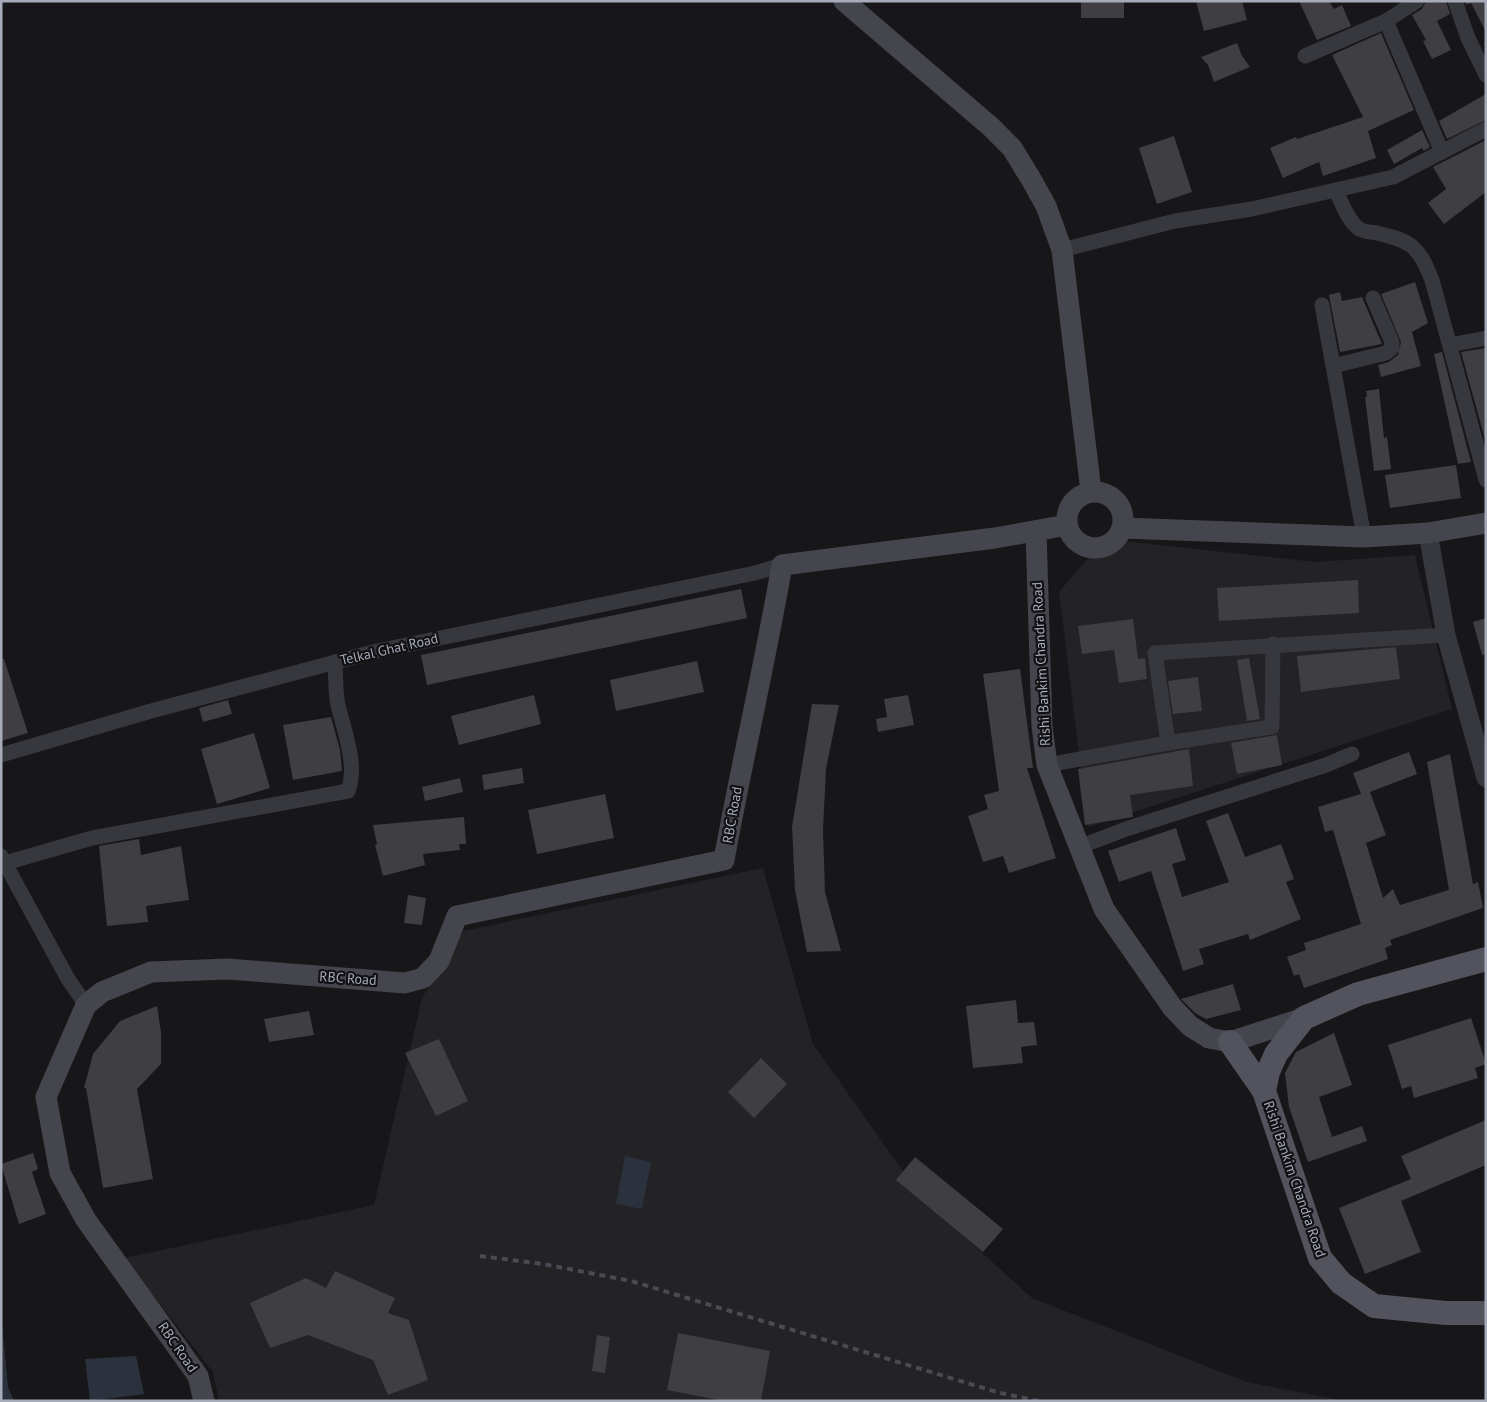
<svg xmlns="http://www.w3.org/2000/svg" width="1487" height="1402" viewBox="0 0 1487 1402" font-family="'PT Sans',sans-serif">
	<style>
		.built { fill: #232225 }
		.water { fill: #2b323d }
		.building { fill: #3e3e43 }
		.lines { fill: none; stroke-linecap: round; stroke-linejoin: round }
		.minor { stroke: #37373e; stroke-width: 15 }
		.tertiary { stroke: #37373e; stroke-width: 19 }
		.secondary { stroke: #45454e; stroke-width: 21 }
		.primary { stroke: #53535d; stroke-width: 24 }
		.rail { stroke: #4a4a53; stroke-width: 4; stroke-dasharray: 6 5; stroke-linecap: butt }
		.labels { text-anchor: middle; stroke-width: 4.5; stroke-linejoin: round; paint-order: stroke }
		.street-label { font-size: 14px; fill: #a7aab9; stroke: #111113 }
	</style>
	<rect width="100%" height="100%" fill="#171618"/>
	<g class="built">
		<polygon points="1105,539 1315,562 1415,555 1452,709 1088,827 1059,592"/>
		<polygon points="763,868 813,1044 922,1198 1032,1298 1247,1382 1346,1401 219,1401 213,1372 124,1258 374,1205 422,998 463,931"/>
	</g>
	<g class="water">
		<polygon points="625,1156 651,1162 642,1209 616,1204"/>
		<polygon points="1,1313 8,1387 14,1401 1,1401"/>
		<polygon points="136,1356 144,1394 90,1401 85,1359"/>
	</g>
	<g class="building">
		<rect x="1081" y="1" width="43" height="17"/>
		<polygon points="1196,1 1242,1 1247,20 1204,31"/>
		<polygon points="1299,1 1329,1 1334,9 1342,5 1351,26 1317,40"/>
		<polygon points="1426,1 1446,1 1450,14 1437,21 1451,50 1432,59 1423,41 1426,40 1412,15 1422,9"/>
		<polygon points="1465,1 1486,1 1486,32 1471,3 1466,5"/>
		<polygon points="1381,33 1414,110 1368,131 1376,158 1323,176 1319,162 1283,178 1270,148 1296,137 1297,139 1363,117 1332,55"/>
		<polygon points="1237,43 1242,56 1250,67 1214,82 1208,65 1201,57"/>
		<polygon points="1486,94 1486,120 1447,139 1439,121"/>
		<polygon points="1422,130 1430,147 1424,151 1422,148 1394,164 1387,150"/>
		<polygon points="1174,136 1192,192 1157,204 1139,148"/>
		<polygon points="1486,140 1486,192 1444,224 1428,203 1446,189 1433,167"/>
		<polygon points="1415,282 1428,323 1412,332 1421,366 1381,377 1378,365 1389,362 1398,355 1401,342 1381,294"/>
		<polygon points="1340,292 1342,301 1362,297 1382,344 1340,352 1329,295"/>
		<polygon points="1486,348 1486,443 1461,352"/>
		<polygon points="1442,352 1471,462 1458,464 1434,354"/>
		<polygon points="1379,389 1384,438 1387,437 1391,469 1374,471 1365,397 1367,397 1366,391"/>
		<polygon points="1456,465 1461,498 1390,508 1385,475"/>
		<polygon points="1358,580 1359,613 1219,621 1217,588"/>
		<polygon points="741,589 747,618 427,685 421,655"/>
		<polygon points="1486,618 1486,654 1482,655 1473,622"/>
		<polygon points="1133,619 1138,659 1145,658 1147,679 1119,683 1114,650 1082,654 1078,626"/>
		<polygon points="1396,647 1400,679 1301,692 1297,656"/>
		<polygon points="1249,658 1260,719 1247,721 1237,660"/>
		<polygon points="1,659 4,659 28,733 1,741"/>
		<polygon points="697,661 704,692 616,711 610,680"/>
		<polygon points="1020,669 1033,768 1027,768 1056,858 1009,873 1003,856 983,862 968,816 988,809 984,795 999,791 983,674"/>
		<polygon points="1198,677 1202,711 1173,714 1168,681"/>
		<polygon points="534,695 541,724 459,745 451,716"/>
		<polygon points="908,695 914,725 878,732 876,719 887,717 884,699"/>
		<polygon points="228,700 232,714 203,722 199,708"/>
		<polygon points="812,704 839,705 826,769 823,830 825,892 841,951 807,952 795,890 792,827"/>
		<polygon points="331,717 340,750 342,771 293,780 283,725"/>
		<polygon points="254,733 270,788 217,804 201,749"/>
		<polygon points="1277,735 1282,765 1237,774 1231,743"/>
		<polygon points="1189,749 1193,786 1130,795 1133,817 1085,825 1078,769"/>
		<polygon points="1409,752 1417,774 1370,792 1386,835 1366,843 1383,898 1393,889 1400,905 1449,890 1427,762 1450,754 1473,884 1478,882 1483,908 1390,940 1392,945 1385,948 1388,959 1304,988 1299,974 1294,976 1287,957 1306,950 1304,943 1361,924 1333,830 1325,832 1318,807 1361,794 1353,773"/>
		<polygon points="522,768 524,783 484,790 482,775"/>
		<polygon points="460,778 463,792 425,801 422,787"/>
		<polygon points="605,794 614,838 537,854 528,810"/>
		<polygon points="1228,813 1245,857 1281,844 1294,879 1286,882 1301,919 1250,940 1248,934 1199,949 1204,964 1183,971 1151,871 1119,882 1108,851 1176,828 1186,860 1172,864 1182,897 1229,882 1206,821"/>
		<polygon points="464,817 466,844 459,844 460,850 423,854 425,865 383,876 375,845 377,844 373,825"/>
		<polygon points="139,839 141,855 181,846 189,900 146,906 148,922 107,926 99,846"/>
		<polygon points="408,895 426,898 422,925 404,923"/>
		<polygon points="1233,984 1241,1010 1206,1019 1195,1013 1181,999"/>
		<polygon points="1016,1000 1018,1023 1034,1022 1037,1045 1021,1047 1023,1063 973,1068 966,1006"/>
		<polygon points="157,1006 161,1032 161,1064 137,1089 153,1179 103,1188 86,1088 84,1088 93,1054 120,1021"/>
		<polygon points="309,1011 314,1035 269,1042 264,1019"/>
		<polygon points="1471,1018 1486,1064 1475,1068 1478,1078 1414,1098 1411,1086 1402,1089 1388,1045"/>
		<polygon points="1334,1033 1352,1085 1319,1097 1332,1137 1362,1126 1367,1141 1308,1162 1289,1107 1285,1073 1296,1052"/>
		<polygon points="439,1039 468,1101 436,1116 405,1053"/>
		<polygon points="761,1058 787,1084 754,1118 728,1092"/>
		<polygon points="1486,1120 1486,1165 1401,1201 1421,1252 1365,1274 1339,1208 1411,1179 1401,1156"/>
		<polygon points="33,1153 38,1169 32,1172 46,1214 19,1224 1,1164"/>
		<polygon points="915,1157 1003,1229 983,1252 896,1180"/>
		<polygon points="335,1271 395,1298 388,1313 409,1320 428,1380 388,1395 373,1360 308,1335 270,1348 250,1303 306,1278 326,1288"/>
		<polygon points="678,1333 770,1351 761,1401 724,1401 667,1390"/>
		<polygon points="597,1335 610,1337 605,1373 592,1371"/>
	</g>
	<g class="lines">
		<g class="minor">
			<polyline points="1455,1 1468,38 1486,75"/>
			<polyline points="1386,21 1442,152"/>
			<polyline points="1305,56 1386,21 1417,1"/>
			<path d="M1336,191C1342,203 1347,219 1358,228C1362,232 1371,232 1377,233C1412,241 1419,247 1432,280L1486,480"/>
			<polyline points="1062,250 1175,221 1252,209 1393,177 1486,129"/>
			<polyline points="1322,305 1364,537"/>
			<polyline points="1450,345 1486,338"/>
			<polyline points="1333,366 1386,353 1392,348 1392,342 1373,298"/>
			<polyline points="1273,644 1272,727 1168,743 1155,653 1446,635"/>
			<polyline points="1,755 151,711 377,651 755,573 782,565"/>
			<polyline points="1047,765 1168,743"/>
			<polyline points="1079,847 1126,829 1326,765 1352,754"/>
			<polyline points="1,856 68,979 86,1005"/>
			<path d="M5,863L92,838L348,791C358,765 344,731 338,705C335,692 336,676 335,662"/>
		</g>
		<polyline class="tertiary" points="1428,533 1446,635 1486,778"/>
		<g class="secondary">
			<polyline points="844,1 991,127 1012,148 1031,179 1046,206 1062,250 1091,491"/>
			<circle cx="1095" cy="520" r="28"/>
			<polyline points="1122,528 1364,537 1428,533 1486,523"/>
			<polyline points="1036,531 1042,726 1047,765 1104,909 1172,1007 1190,1026 1209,1038 1230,1042 1304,1018"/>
			<path d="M204,1401L198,1376L86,1220L60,1173L46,1097L86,1005L102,992L151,972L228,969L405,983L423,978L439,961L457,916L724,860C742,761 765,664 782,565L995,538L1067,525"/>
		</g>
		<g class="primary">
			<polyline points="1486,959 1358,994 1304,1018 1276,1054 1268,1072 1264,1091 1320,1258 1341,1283 1374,1306 1446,1313 1486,1313"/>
			<polyline points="1230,1042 1264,1091"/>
		</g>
		<polyline class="rail" points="480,1256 543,1264 631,1281 1000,1393 1039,1401"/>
	</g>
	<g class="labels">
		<g class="street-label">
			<text transform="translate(389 649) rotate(-13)" y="5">Telkal Ghat Road</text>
			<text transform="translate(1041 664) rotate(-93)" y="5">Rishi Bankim Chandra Road</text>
			<text transform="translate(732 815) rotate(-80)" y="5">RBC Road</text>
			<text transform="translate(348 978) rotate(4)" y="5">RBC Road</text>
			<text transform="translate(1295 1179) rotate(71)" y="5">Rishi Bankim Chandra Road</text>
			<text transform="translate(178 1347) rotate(55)" y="5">RBC Road</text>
		</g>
	</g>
	<rect width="1487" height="1402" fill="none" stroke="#a7aab9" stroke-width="5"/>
</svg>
